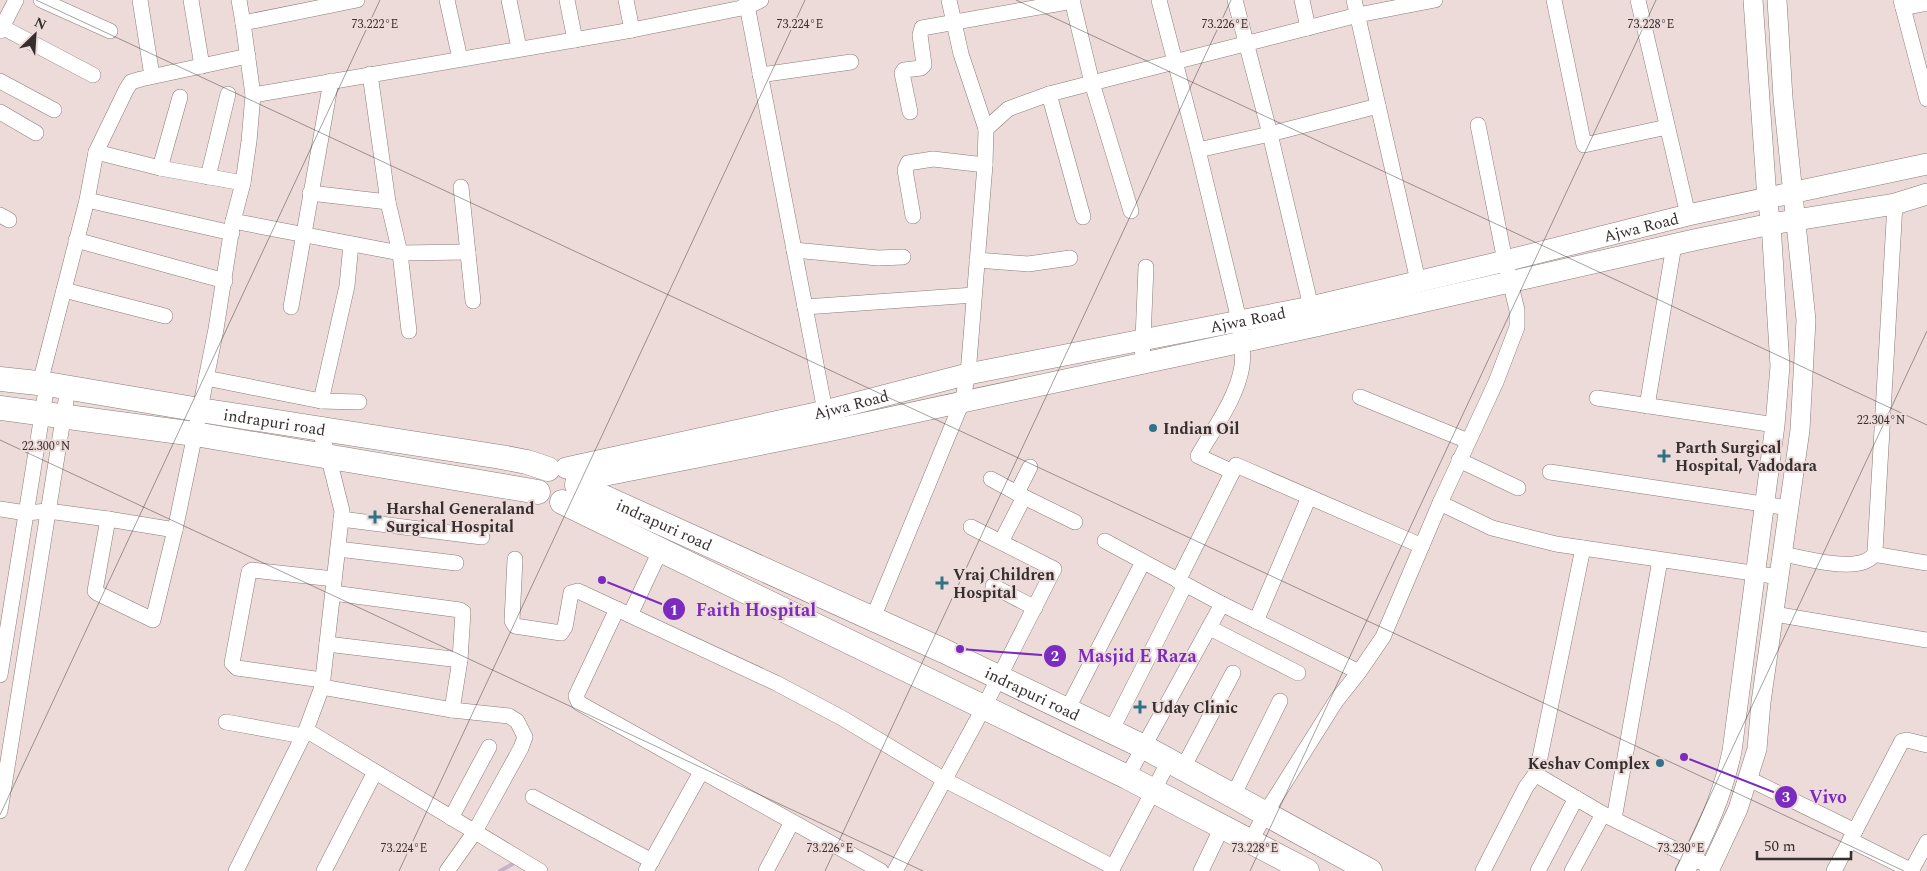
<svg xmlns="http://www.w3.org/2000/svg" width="1927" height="871" viewBox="0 0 1927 871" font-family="Spectral,serif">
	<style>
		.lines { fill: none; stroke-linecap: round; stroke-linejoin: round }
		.stream { stroke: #c7b1ce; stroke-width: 4 }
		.minor-casing { stroke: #8a7b79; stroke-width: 16 }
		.tertiary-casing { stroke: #8a7b79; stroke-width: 20 }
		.secondary-casing { stroke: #8a7b79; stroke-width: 22 }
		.primary-casing { stroke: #8a7b79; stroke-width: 25 }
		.minor { stroke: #fff; stroke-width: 15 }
		.tertiary { stroke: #fff; stroke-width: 19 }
		.secondary { stroke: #fff; stroke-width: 21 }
		.primary { stroke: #fff; stroke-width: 24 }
		.ticks { fill: none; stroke: #362f2f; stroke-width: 1; stroke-opacity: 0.45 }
		.poi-dot { fill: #327286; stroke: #eddbda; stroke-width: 2 }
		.labels { text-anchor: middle; stroke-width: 4; stroke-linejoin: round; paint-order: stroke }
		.street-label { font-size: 16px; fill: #362f2f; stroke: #eddbda }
		.poi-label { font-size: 16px; font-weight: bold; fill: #362f2f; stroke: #eddbda; text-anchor: start }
		.ticks-label { font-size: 12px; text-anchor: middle; fill: #362f2f; stroke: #eddbda; stroke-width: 4; stroke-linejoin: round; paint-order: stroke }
		.leader { fill: none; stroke: #7b2cbf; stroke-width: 2 }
		.callout-dot { fill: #7b2cbf; stroke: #eddbda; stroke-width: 2 }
		.mark-label { font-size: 15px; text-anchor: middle; font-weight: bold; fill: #fff }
		.callout-label { font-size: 18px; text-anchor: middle; font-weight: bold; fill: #7b2cbf; stroke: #eddbda; stroke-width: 4; stroke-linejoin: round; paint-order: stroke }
	</style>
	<rect width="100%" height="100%" fill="#eddbda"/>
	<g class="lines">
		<polyline class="stream" points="500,871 518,861"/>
		<defs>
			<g id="minor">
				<polyline points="41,0 110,31"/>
				<polyline points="140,0 152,76"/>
				<polyline points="191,0 202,66"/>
				<polyline points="447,0 460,59"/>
				<polyline points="509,0 519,48"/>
				<polyline points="567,0 575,40"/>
				<polyline points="626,0 632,30"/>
				<polyline points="746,0 825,411"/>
				<polyline points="949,0 961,54 986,129"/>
				<polyline points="1072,0 1092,83 1131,211"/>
				<path d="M1159,0L1198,150L1239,320C1241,335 1244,351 1242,366C1237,398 1214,428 1198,456L1231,471"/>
				<polyline points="1235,0 1270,134 1311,307"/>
				<polyline points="1302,0 1308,28"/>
				<polyline points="1354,0 1418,281"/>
				<polyline points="1554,0 1584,145 1667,127"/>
				<polyline points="1638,0 1688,215"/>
				<polyline points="1901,0 1927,99"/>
				<polyline points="1903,8 1927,3"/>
				<polyline points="243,23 357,0"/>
				<polyline points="2,27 93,75"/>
				<polyline points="0,31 16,0"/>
				<polyline points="370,74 388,202 400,253 409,331"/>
				<polyline points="760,75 851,62"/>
				<polyline points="0,81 54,110"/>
				<polyline points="1049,94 1083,217"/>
				<polyline points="253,95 632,30 747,7 761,0"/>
				<polyline points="0,112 36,133"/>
				<polyline points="910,112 902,73 904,70 921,68 924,65 920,35 922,28 1073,1"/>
				<polyline points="1198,150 1270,134 1378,106"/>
				<polyline points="96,152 160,168 243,183"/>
				<polyline points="160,168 180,97"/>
				<polyline points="208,177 228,94"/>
				<polyline points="461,187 473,301"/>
				<polyline points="310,193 388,202"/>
				<polyline points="87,200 232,233"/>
				<polyline points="1895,204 1875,551 1879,555 1927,563"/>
				<polyline points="0,215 9,220"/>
				<polyline points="913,216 905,170 908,163 933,159 985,165"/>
				<polyline points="233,221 400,253 468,252"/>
				<polyline points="76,240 225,281"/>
				<polyline points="794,250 878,258 903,257"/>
				<polyline points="977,260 1028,264 1070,258"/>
				<polyline points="64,290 165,316"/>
				<polyline points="291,307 331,81"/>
				<polyline points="805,307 974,295"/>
				<polyline points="1142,363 1146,267"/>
				<polyline points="206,378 321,401 359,402"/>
				<polyline points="40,383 87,200 96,152 126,90 131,82 141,79 248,56"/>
				<polyline points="1360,397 1468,441"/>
				<polyline points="1597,398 1775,425"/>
				<polyline points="321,401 347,286 351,244"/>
				<polyline points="1647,406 1674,245"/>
				<polyline points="319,429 328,455 342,511 322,687 306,730 540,871"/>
				<polyline points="1459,460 1518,488"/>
				<polyline points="1550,472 1789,508"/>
				<polyline points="991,479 1024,497 1001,542"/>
				<polyline points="1017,493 1030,467"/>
				<polyline points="1024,497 1075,522"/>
				<polyline points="1440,503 1492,528 1556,544 1780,577"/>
				<polyline points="0,509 26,513 48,511 108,519 175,530"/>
				<polyline points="108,519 95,591 97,593 153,620 175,530 195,434 216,329 233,221 243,183 249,141 253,95 243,23 239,0"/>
				<polyline points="341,519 482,537"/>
				<polyline points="1105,541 1222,604 1359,672"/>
				<polyline points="1583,548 1537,772 1540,777 1603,814 1711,867"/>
				<polyline points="338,549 456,563"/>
				<path d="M1783,554C1803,558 1844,569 1863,562C1868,561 1872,557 1876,554"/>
				<polyline points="515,559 512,621 515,626 561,633 565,627 571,593 578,591 776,683 842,718 945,780 1113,867"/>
				<polyline points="1178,581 1236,465 1422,546"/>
				<polyline points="993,586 1035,608"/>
				<polyline points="333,593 460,610 463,612 460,660 452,710"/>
				<polyline points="617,609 576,696 579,703 881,871"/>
				<polyline points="1774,614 1927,640"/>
				<polyline points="630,615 661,549"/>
				<polyline points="873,618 962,402 968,374 985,165 986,129 1008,109 1049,94 1358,15 1435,0"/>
				<polyline points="1256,621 1309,497"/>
				<polyline points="1210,628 1298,673"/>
				<polyline points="327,644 460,660"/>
				<polyline points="0,675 47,384"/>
				<polyline points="322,680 237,668 232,663 249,572 252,570 334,579"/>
				<polyline points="322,687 452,710 509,716 517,721 525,737 521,748 474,833 447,871"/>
				<polyline points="1067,710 1143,562"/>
				<polyline points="226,722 303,736"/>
				<polyline points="1111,731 1185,585"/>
				<polyline points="1183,768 1233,673"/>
				<polyline points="1127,777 1222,604"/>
				<polyline points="1749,779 1855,831"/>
				<polyline points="1233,796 1280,701"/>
				<polyline points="533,797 652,861"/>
				<polyline points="0,811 68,388"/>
				<polyline points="451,818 489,747"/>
				<polyline points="1614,819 1660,560"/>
				<polyline points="1850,840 1912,871"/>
				<polyline points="1251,841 1265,814 1336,701 1359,672 1383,637 1440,503 1496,382 1517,327 1517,310 1505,261 1478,125"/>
				<polyline points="236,871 306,730"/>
				<polyline points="324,871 375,772"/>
				<polyline points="646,871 701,772"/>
				<polyline points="766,871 792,822"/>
				<polyline points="895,871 984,707 1054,569 971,527"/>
				<polyline points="1111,871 1169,761"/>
				<polyline points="1201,871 1222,827"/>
				<polyline points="1483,871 1526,787 1537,772"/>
				<polyline points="1538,871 1576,798"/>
				<polyline points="1572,871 1603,814"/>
				<polyline points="1834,871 1902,741 1907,740 1927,745"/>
				<polyline points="1911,871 1927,842"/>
			</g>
			<g id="tertiary">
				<path d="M1685,871C1706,833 1723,794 1732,751L1775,425L1780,366L1771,224L1767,199L1753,0"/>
				<polyline points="1709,871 1738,809 1757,749 1761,702 1800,430 1806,320 1783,98 1777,0"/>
			</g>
			<g id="secondary">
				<path id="s1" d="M566,468L825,411L968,374L1311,307L1505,261L1688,215L1927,164"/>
				<polyline points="576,481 828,431 1316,326 1694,240 1771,224 1895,204 1927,194"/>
			</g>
			<g id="primary">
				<path id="s2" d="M0,379L47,384L200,410L501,457L527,462L548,469"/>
				<polyline points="0,408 195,434 538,492"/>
				<path id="s3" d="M577,485L944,651L1144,747L1370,871"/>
				<polyline points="562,502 1127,777 1307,871"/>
			</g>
		</defs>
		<use href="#minor" class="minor-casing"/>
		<use href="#tertiary" class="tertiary-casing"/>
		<use href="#secondary" class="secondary-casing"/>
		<use href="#primary" class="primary-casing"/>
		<use href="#minor" class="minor"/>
		<use href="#tertiary" class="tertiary"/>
		<use href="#secondary" class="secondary"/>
		<use href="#primary" class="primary"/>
	</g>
	<path class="ticks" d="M36,0L1904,871M1016,0L1927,425M0,440L923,871M0,815L380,0M399,871L805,0M825,871L1231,0M1250,871L1656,0M1675,871L1927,331"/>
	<g class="poi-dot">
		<circle cx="1153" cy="428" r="5"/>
		<path d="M1661.5 448.5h5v5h5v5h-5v5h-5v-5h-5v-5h5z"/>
		<path d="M372.5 509.5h5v5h5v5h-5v5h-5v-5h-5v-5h5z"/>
		<path d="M939.5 575.5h5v5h5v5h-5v5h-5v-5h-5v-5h5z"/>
		<path d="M1137.5 699.5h5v5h5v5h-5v5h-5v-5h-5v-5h5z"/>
		<circle cx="1660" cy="763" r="5"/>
	</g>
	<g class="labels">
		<g class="street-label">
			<text dy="6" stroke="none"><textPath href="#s1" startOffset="1102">Ajwa Road</textPath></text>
			<text dy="6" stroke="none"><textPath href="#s1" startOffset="698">Ajwa Road</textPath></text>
			<text dy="6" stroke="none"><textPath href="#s1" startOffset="292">Ajwa Road</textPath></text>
			<text dy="6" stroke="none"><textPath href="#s2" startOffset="278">indrapuri road</textPath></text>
			<text dy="6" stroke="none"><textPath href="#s3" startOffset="96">indrapuri road</textPath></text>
			<text dy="6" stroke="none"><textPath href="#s3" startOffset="501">indrapuri road</textPath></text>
		</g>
		<g class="poi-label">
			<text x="1163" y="434">Indian Oil</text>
			<text x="1675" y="453">Parth Surgical<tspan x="1675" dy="18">Hospital, Vadodara</tspan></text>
			<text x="386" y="514">Harshal Generaland<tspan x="386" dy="18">Surgical Hospital</tspan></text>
			<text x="953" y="580">Vraj Children<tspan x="953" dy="18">Hospital</tspan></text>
			<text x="1151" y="713">Uday Clinic</text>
			<text x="1650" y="769" text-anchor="end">Keshav Complex</text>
		</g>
	</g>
	<g class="ticks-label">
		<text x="375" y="28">73.222°E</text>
		<text x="800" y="28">73.224°E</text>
		<text x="1225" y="28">73.226°E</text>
		<text x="1651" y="28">73.228°E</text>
		<text x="1881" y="424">22.304°N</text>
		<text x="46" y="450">22.300°N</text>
		<text x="404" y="852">73.224°E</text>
		<text x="830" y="852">73.226°E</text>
		<text x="1255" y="852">73.228°E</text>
		<text x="1681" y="852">73.230°E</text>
	</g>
	<path class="leader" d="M602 580L674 609M960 649L1055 656M1684 757L1786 797"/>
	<g class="callout-dot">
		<circle cx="602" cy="580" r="5"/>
		<circle cx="960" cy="649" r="5"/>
		<circle cx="1684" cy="757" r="5"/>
		<circle cx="674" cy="609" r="12"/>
		<circle cx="1055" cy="656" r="12"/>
		<circle cx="1786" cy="797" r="12"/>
	</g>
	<g class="mark-label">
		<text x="674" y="615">1</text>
		<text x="1055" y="661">2</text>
		<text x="1786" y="802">3</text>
	</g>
	<g class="callout-label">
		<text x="756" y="616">Faith Hospital</text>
		<text x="1137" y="662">Masjid E Raza</text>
		<text x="1828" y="803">Vivo</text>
	</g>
	<g transform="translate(35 35) rotate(25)" stroke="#eddbda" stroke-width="4" paint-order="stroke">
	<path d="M0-4L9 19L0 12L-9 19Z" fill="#362f2f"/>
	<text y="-8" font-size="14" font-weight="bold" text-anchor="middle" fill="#362f2f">N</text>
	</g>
	<path d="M1757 851v8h94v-8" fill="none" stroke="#362f2f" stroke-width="2.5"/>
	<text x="1764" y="851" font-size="15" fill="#362f2f" stroke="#eddbda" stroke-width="4" paint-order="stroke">50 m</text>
</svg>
